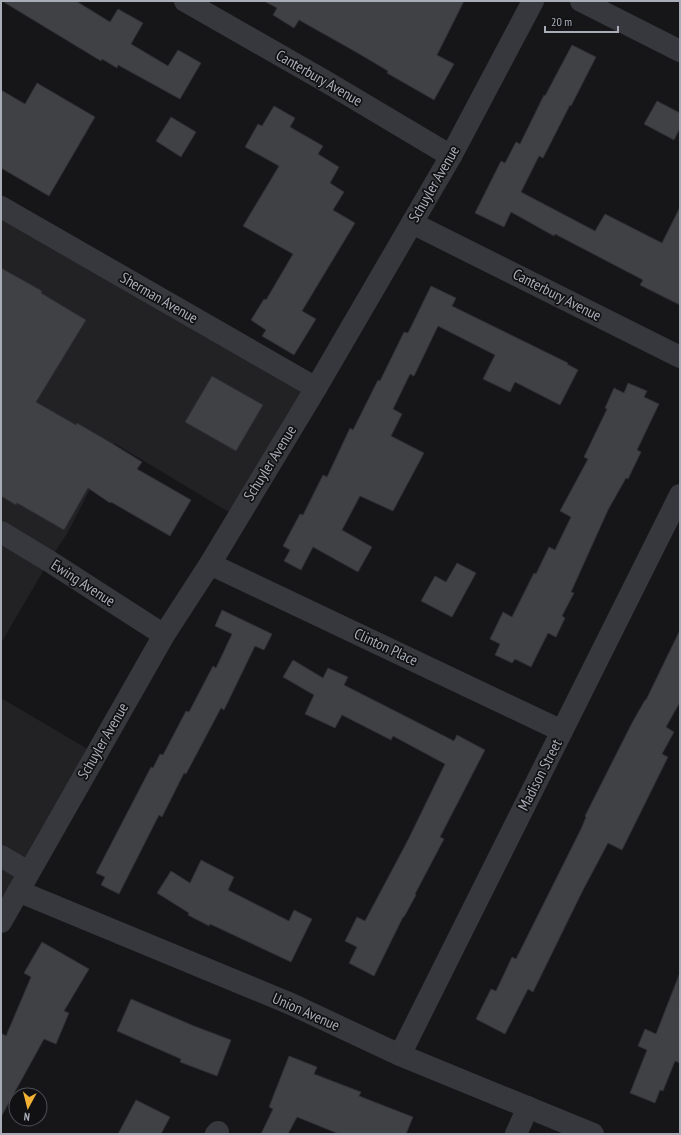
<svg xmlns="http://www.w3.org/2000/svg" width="681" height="1135" viewBox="0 0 681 1135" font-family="'PT Sans Narrow',sans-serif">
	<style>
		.built { fill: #222225 }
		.building { fill: #404145; stroke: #303034 }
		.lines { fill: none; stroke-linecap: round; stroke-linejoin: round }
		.minor { stroke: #37383d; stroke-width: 22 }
		.tertiary { stroke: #37383d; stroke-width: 22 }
		.labels { text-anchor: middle; stroke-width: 3.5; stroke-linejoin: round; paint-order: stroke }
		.street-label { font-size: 15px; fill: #a8adb8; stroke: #111113 }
	</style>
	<rect width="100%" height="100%" fill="#161618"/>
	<g class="built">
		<polygon points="1,207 316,388 237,517 114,443 68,532 49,561 1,643"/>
		<polygon points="1,698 96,754 1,922"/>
	</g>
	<g class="building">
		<polygon points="2,1 76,1 110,22 118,9 143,23 131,44 168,66 178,50 201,63 180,99 118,65 117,68 102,59 101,61"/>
		<polygon points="264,1 464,1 437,55 454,64 434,100 387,73 388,71 356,52 299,20 294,28 273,15 277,8"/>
		<polygon points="572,45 596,57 571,106 570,105 543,158 539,156 521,192 595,231 605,214 662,243 680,207 680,305 640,285 643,280 555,234 554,236 511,212 504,227 475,213 501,161 505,163 516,142 520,144 544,95 545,96"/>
		<polygon points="37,83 95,117 49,196 1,168 1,90 25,104"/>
		<polygon points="657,101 680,113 680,128 674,140 644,124"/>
		<polygon points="274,106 295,118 290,127 323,146 318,154 339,167 330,183 344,192 333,210 355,223 302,311 316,319 294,355 262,336 266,330 251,320 264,299 266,300 293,254 243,226 279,166 245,147 258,124 262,126"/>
		<polygon points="171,117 196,132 181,157 156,141"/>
		<polygon points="1,268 42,291 41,293 86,320 36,402 76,425 77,423 113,444 142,462 137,469 191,500 170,536 111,502 110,503 88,488 64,530 17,503 16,505 1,496"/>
		<polygon points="431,286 456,298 452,306 568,363 567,364 578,370 560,405 515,382 510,392 483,379 495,355 438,326 414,376 410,374 393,409 402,414 391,436 424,453 393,511 360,496 342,530 372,547 358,572 313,547 301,570 284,561 290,550 283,546 300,514 303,515 323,475 327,477 350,428 353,430 378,380 380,381 404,332 408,333"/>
		<polygon points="212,376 263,405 236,451 185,422"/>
		<polygon points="628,383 647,391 644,397 659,404 637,450 641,452 628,479 626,478 608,510 571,592 574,593 562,616 565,618 556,637 548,633 531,667 515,659 512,663 495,655 500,644 490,639 503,612 512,617 534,573 536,574 549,547 555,550 571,517 560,511 588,459 584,457 607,409 605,408 614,388 624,393"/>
		<polygon points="457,563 476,573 452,617 421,601 435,576 446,582"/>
		<polygon points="222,610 272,634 264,650 255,646 224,710 221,708 186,774 184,773 162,817 159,815 119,894 101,885 105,877 96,873 151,767 153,768 160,754 163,755 186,711 189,712 213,666 216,668 232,634 215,626"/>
		<polygon points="680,630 680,702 666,727 674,732 662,754 668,757 622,850 608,843 583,890 533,992 528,989 505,1034 476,1019 491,989 496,991 512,957 516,959 581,829 586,817 585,816 632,723 645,700 646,700"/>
		<polygon points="293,660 323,678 328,668 348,677 344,685 454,741 457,735 485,750 440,837 444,839 415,894 416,895 404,917 403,917 374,976 349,963 357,947 345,941 357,917 365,921 408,840 445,764 393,736 391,740 342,715 335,728 305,714 314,695 283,677"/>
		<polygon points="201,860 234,877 228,890 289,921 294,910 312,919 291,962 210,924 209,926 188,915 189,913 157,893 171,871 190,883"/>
		<polygon points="42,942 89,969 64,1011 69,1013 56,1044 44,1039 1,1117 1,1033 6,1036 31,977 24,973"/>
		<polygon points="679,975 680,1063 675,1061 663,1091 660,1090 655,1103 630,1093 647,1050 638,1046 645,1029 656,1034"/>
		<polygon points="131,999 194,1026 231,1040 217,1076 180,1062 181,1059 117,1031"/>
		<polygon points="289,1056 317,1067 314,1074 361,1092 359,1096 413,1117 406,1134 339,1134 297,1117 288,1134 261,1134 273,1109 269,1107"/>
		<polygon points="136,1100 170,1117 161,1134 118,1134"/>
	</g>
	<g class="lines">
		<g class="minor">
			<polyline points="185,1 325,81 451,156"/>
			<polyline points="581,1 680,51"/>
			<polyline points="1,207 316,388"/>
			<polyline points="412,223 680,357"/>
			<polyline points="1,532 49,561 164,635"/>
			<polyline points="210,564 562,731"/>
			<polyline points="1,856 28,872"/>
			<polyline points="18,891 291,1004 400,1055 593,1134"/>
			<polyline points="400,1055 680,495"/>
			<polyline points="216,1134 218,1132"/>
			<polyline points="516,1134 528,1107"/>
		</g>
		<polyline class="tertiary" points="1,922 164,635 210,564 316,388 451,156 533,1"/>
	</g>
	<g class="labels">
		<g class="street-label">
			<text transform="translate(319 78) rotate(30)" y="5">Canterbury Avenue</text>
			<text transform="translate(434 184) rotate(-60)" y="5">Schuyler Avenue</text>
			<text transform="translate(557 295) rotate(27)" y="5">Canterbury Avenue</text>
			<text transform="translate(159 298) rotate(30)" y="5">Sherman Avenue</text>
			<text transform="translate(270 463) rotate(-58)" y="5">Schuyler Avenue</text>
			<text transform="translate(83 583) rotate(33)" y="5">Ewing Avenue</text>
			<text transform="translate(386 647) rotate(25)" y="5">Clinton Place</text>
			<text transform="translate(103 741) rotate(-60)" y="5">Schuyler Avenue</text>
			<text transform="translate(540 775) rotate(-63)" y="5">Madison Street</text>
			<text transform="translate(306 1012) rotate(24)" y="5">Union Avenue</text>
		</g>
	</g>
	<rect width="681" height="1135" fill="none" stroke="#a8adb8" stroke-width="4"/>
	<g transform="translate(28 1107) rotate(187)"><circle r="19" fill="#111113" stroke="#4d4f55"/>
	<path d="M0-3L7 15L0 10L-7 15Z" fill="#f2b134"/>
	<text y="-6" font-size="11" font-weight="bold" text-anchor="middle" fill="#a8adb8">N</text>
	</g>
	<path d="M545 26v6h73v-6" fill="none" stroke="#a8adb8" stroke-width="2"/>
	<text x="551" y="26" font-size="12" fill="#a8adb8" stroke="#111113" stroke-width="3" paint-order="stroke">20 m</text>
</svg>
